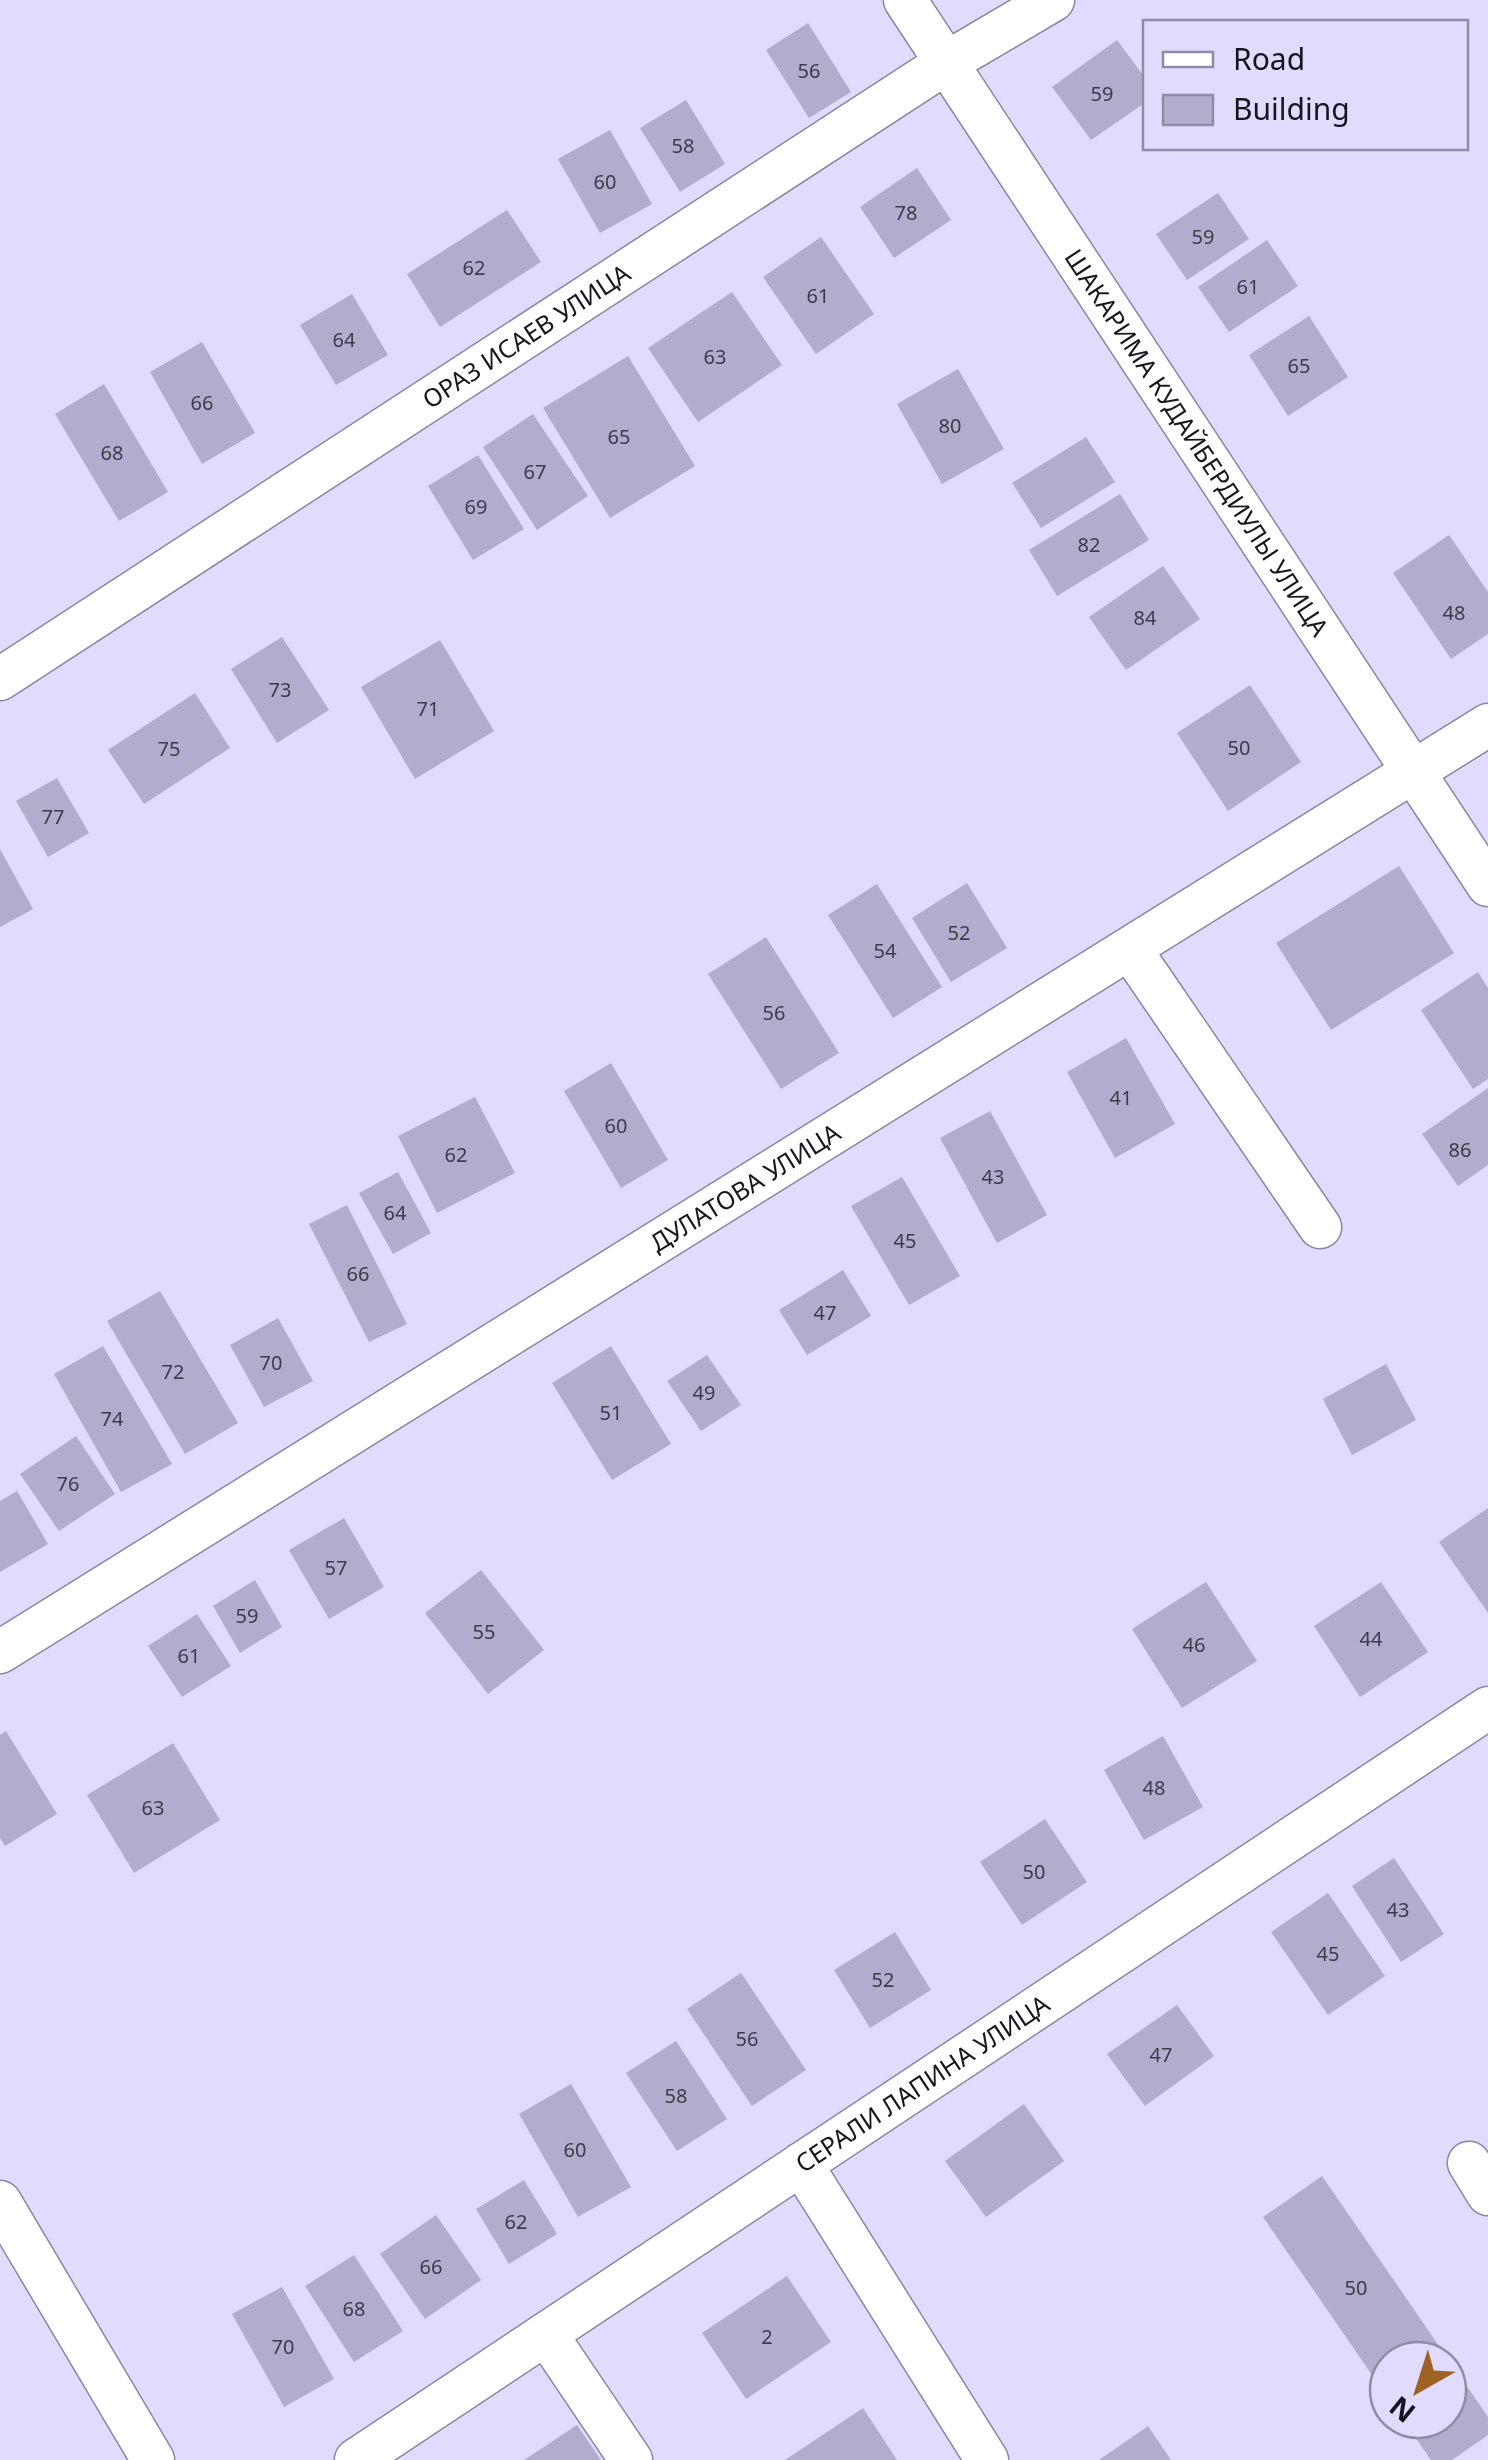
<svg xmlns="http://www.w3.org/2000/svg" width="1488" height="2460" viewBox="0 0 1488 2460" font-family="'Noto Sans',sans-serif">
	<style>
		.building { fill: #b2accd }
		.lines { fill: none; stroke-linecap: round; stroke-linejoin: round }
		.minor-casing { stroke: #8b85a4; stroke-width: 45 }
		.minor { stroke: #fff; stroke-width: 42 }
		.labels { text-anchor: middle; stroke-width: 10; stroke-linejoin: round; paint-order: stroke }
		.number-label { font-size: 20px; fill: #3e3b4c }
		.street-label { font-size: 25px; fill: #181521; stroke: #e1dbfd }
	</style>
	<rect width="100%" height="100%" fill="#e1dbfd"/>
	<g class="building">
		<polygon points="808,23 851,92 809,118 766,50"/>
		<polygon points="1117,40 1146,79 1146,102 1091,140 1052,87"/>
		<polygon points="686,100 725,164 680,192 640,128"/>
		<polygon points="610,130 652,204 600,233 558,159"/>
		<polygon points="917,168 951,220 894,258 860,207"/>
		<polygon points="1218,193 1249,239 1187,280 1156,234"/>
		<polygon points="507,210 541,262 440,327 407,274"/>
		<polygon points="821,237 874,314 816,354 763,277"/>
		<polygon points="1267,240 1298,286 1229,332 1198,287"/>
		<polygon points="732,292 782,365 698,422 648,348"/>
		<polygon points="352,294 388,355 336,385 300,325"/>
		<polygon points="1309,316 1348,377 1288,416 1249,355"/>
		<polygon points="202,342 255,433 202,464 150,372"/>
		<polygon points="628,356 695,466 610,518 543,408"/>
		<polygon points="958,369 1004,449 942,484 897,404"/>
		<polygon points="104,384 168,492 119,521 55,414"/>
		<polygon points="533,414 588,496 537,530 483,447"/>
		<polygon points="1086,437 1115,482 1041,528 1012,483"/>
		<polygon points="478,455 524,529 473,560 428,486"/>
		<polygon points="1120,494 1149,540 1057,596 1029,550"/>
		<polygon points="1449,535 1488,592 1488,634 1451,659 1393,573"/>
		<polygon points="1163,566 1200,619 1126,670 1089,617"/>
		<polygon points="282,637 329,710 277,743 231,669"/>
		<polygon points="440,640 494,731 415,779 361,687"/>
		<polygon points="1250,685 1301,762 1228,811 1177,733"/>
		<polygon points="195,693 230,748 144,804 108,750"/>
		<polygon points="57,778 89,833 48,857 16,801"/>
		<polygon points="0,849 33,909 0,927"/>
		<polygon points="1399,866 1454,953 1331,1030 1276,943"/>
		<polygon points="967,883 1007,948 951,982 912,918"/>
		<polygon points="877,884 942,987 893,1018 828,915"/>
		<polygon points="766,937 839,1053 781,1089 708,974"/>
		<polygon points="1478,972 1488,988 1488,1079 1473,1089 1421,1010"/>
		<polygon points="1126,1038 1175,1124 1115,1158 1067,1072"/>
		<polygon points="611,1063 668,1160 621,1188 564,1091"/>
		<polygon points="1488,1088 1488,1165 1458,1186 1422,1134"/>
		<polygon points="475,1097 515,1173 437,1213 398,1136"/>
		<polygon points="990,1111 1047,1215 997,1243 940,1138"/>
		<polygon points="398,1172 431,1233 393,1254 359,1193"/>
		<polygon points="902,1177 960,1276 909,1305 851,1206"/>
		<polygon points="347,1205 407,1324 369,1342 309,1224"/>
		<polygon points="843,1270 871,1316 807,1355 779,1310"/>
		<polygon points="160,1291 238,1423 185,1454 107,1321"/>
		<polygon points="278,1318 313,1381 264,1407 230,1345"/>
		<polygon points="103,1346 172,1464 121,1492 54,1374"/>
		<polygon points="611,1346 671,1444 612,1480 552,1383"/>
		<polygon points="707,1355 741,1405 701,1431 667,1381"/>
		<polygon points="1386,1364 1416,1420 1352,1455 1323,1399"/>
		<polygon points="76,1436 115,1494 59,1531 20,1474"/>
		<polygon points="17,1491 48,1544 0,1572 0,1501"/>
		<polygon points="1488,1508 1488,1613 1439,1542"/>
		<polygon points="344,1518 384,1587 329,1619 289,1550"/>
		<polygon points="481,1570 544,1650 488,1694 425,1613"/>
		<polygon points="255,1580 282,1627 240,1653 213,1606"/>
		<polygon points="1206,1582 1257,1661 1182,1708 1132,1629"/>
		<polygon points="1381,1582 1428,1652 1360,1697 1314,1626"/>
		<polygon points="197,1614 231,1666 182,1697 148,1646"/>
		<polygon points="6,1731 57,1814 5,1846 0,1838 0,1735"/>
		<polygon points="1163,1736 1203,1807 1144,1840 1104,1770"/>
		<polygon points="173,1743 220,1820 134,1873 87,1795"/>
		<polygon points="1045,1819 1087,1882 1022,1925 980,1862"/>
		<polygon points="1394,1858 1444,1934 1401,1962 1352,1886"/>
		<polygon points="1328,1893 1385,1976 1328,2015 1271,1932"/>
		<polygon points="895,1932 931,1990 870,2028 834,1970"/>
		<polygon points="741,1973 806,2070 752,2106 687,2009"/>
		<polygon points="1177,2005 1214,2056 1145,2106 1107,2054"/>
		<polygon points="676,2041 727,2119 677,2151 626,2073"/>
		<polygon points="571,2084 631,2187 578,2217 519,2114"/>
		<polygon points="1024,2104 1064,2161 986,2217 945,2161"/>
		<polygon points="1322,2176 1488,2417 1488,2435 1452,2460 1431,2460 1403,2420 1448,2420 1448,2360 1388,2360 1388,2398 1263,2217"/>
		<polygon points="524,2180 557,2234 509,2264 476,2209"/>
		<polygon points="436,2215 481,2280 425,2319 380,2254"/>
		<polygon points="354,2255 403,2331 354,2362 305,2286"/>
		<polygon points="787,2276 831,2342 746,2399 702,2333"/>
		<polygon points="282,2287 334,2379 284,2407 232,2314"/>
		<polygon points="863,2408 897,2460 785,2460"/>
		<polygon points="577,2425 601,2460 524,2460"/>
		<polygon points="1148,2426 1171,2460 1099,2460"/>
	</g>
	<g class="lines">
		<defs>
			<g id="minor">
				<path id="s1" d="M905,0L1488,885"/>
				<path id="s2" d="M0,679L946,63L1053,0"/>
				<polyline points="1130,949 1320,1227"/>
				<path id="s3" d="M0,1652L1488,725"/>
				<polyline points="1469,2163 1488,2194"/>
				<polyline points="801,2164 987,2460"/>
				<polyline points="0,2202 153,2460"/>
				<polyline points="546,2334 631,2460"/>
				<path id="s4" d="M356,2460L1488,1708"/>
			</g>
		</defs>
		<use href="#minor" class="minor-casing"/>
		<use href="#minor" class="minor"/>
	</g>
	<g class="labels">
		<g class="number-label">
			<text x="809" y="78">56</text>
			<text x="1102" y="101">59</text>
			<text x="683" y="153">58</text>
			<text x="605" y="189">60</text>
			<text x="906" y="220">78</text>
			<text x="1203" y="244">59</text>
			<text x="474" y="275">62</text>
			<text x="1248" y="294">61</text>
			<text x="818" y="303">61</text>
			<text x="344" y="347">64</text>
			<text x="715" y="364">63</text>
			<text x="1299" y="373">65</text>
			<text x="202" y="410">66</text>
			<text x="950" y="433">80</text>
			<text x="619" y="444">65</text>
			<text x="112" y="460">68</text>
			<text x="535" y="479">67</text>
			<text x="476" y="514">69</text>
			<text x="1089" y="552">82</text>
			<text x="1454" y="620">48</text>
			<text x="1145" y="625">84</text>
			<text x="280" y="697">73</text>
			<text x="428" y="716">71</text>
			<text x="1239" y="755">50</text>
			<text x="169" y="756">75</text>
			<text x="53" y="824">77</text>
			<text x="959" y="940">52</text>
			<text x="885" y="958">54</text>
			<text x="774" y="1020">56</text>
			<text x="1121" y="1105">41</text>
			<text x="616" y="1133">60</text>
			<text x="1460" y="1157">86</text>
			<text x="456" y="1162">62</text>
			<text x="993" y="1184">43</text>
			<text x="395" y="1220">64</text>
			<text x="905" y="1248">45</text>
			<text x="358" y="1281">66</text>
			<text x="825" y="1320">47</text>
			<text x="271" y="1370">70</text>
			<text x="173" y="1379">72</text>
			<text x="704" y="1400">49</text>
			<text x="611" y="1420">51</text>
			<text x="112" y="1426">74</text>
			<text x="68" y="1491">76</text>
			<text x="336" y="1575">57</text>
			<text x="247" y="1623">59</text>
			<text x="484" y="1639">55</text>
			<text x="1371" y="1646">44</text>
			<text x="1194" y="1652">46</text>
			<text x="189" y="1663">61</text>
			<text x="1154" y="1795">48</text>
			<text x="153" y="1815">63</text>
			<text x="1034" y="1879">50</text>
			<text x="1398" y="1917">43</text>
			<text x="1328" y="1961">45</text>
			<text x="883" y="1987">52</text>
			<text x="747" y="2046">56</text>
			<text x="1161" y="2062">47</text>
			<text x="676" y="2103">58</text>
			<text x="575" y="2157">60</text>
			<text x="516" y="2229">62</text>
			<text x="431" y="2274">66</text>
			<text x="1356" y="2295">50</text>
			<text x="354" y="2316">68</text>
			<text x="767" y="2344">2</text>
			<text x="283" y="2354">70</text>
		</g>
		<g class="street-label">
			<text dy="9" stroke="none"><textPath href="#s2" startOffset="628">ОРАЗ ИСАЕВ УЛИЦА</textPath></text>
			<text dy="9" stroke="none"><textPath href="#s1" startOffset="530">ШАКАРИМА КУДАЙБЕРДИУЛЫ УЛИЦА</textPath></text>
			<text dy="9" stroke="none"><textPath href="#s3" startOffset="878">ДУЛАТОВА УЛИЦА</textPath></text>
			<text dy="9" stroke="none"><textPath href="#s4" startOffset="680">СЕРАЛИ ЛАПИНА УЛИЦА</textPath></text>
		</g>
	</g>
	<rect x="1143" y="20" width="325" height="130" fill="#e1dbfd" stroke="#918ca5" stroke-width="2.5"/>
	<rect x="1163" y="52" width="50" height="15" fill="#ffffff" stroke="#918ca5" stroke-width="2.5"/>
	<text x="1233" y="70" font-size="30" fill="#181521">Road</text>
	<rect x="1163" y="95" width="50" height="30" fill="#b2accd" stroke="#918ca5" stroke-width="2.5"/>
	<text x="1233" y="120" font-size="30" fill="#181521">Building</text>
	<g transform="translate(1418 2390) rotate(219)"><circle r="48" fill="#e1dbfd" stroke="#918ca5" stroke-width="2.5"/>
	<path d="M0-8L18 38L0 25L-18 38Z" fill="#9e6224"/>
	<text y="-15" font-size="28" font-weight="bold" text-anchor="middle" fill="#181521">N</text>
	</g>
</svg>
